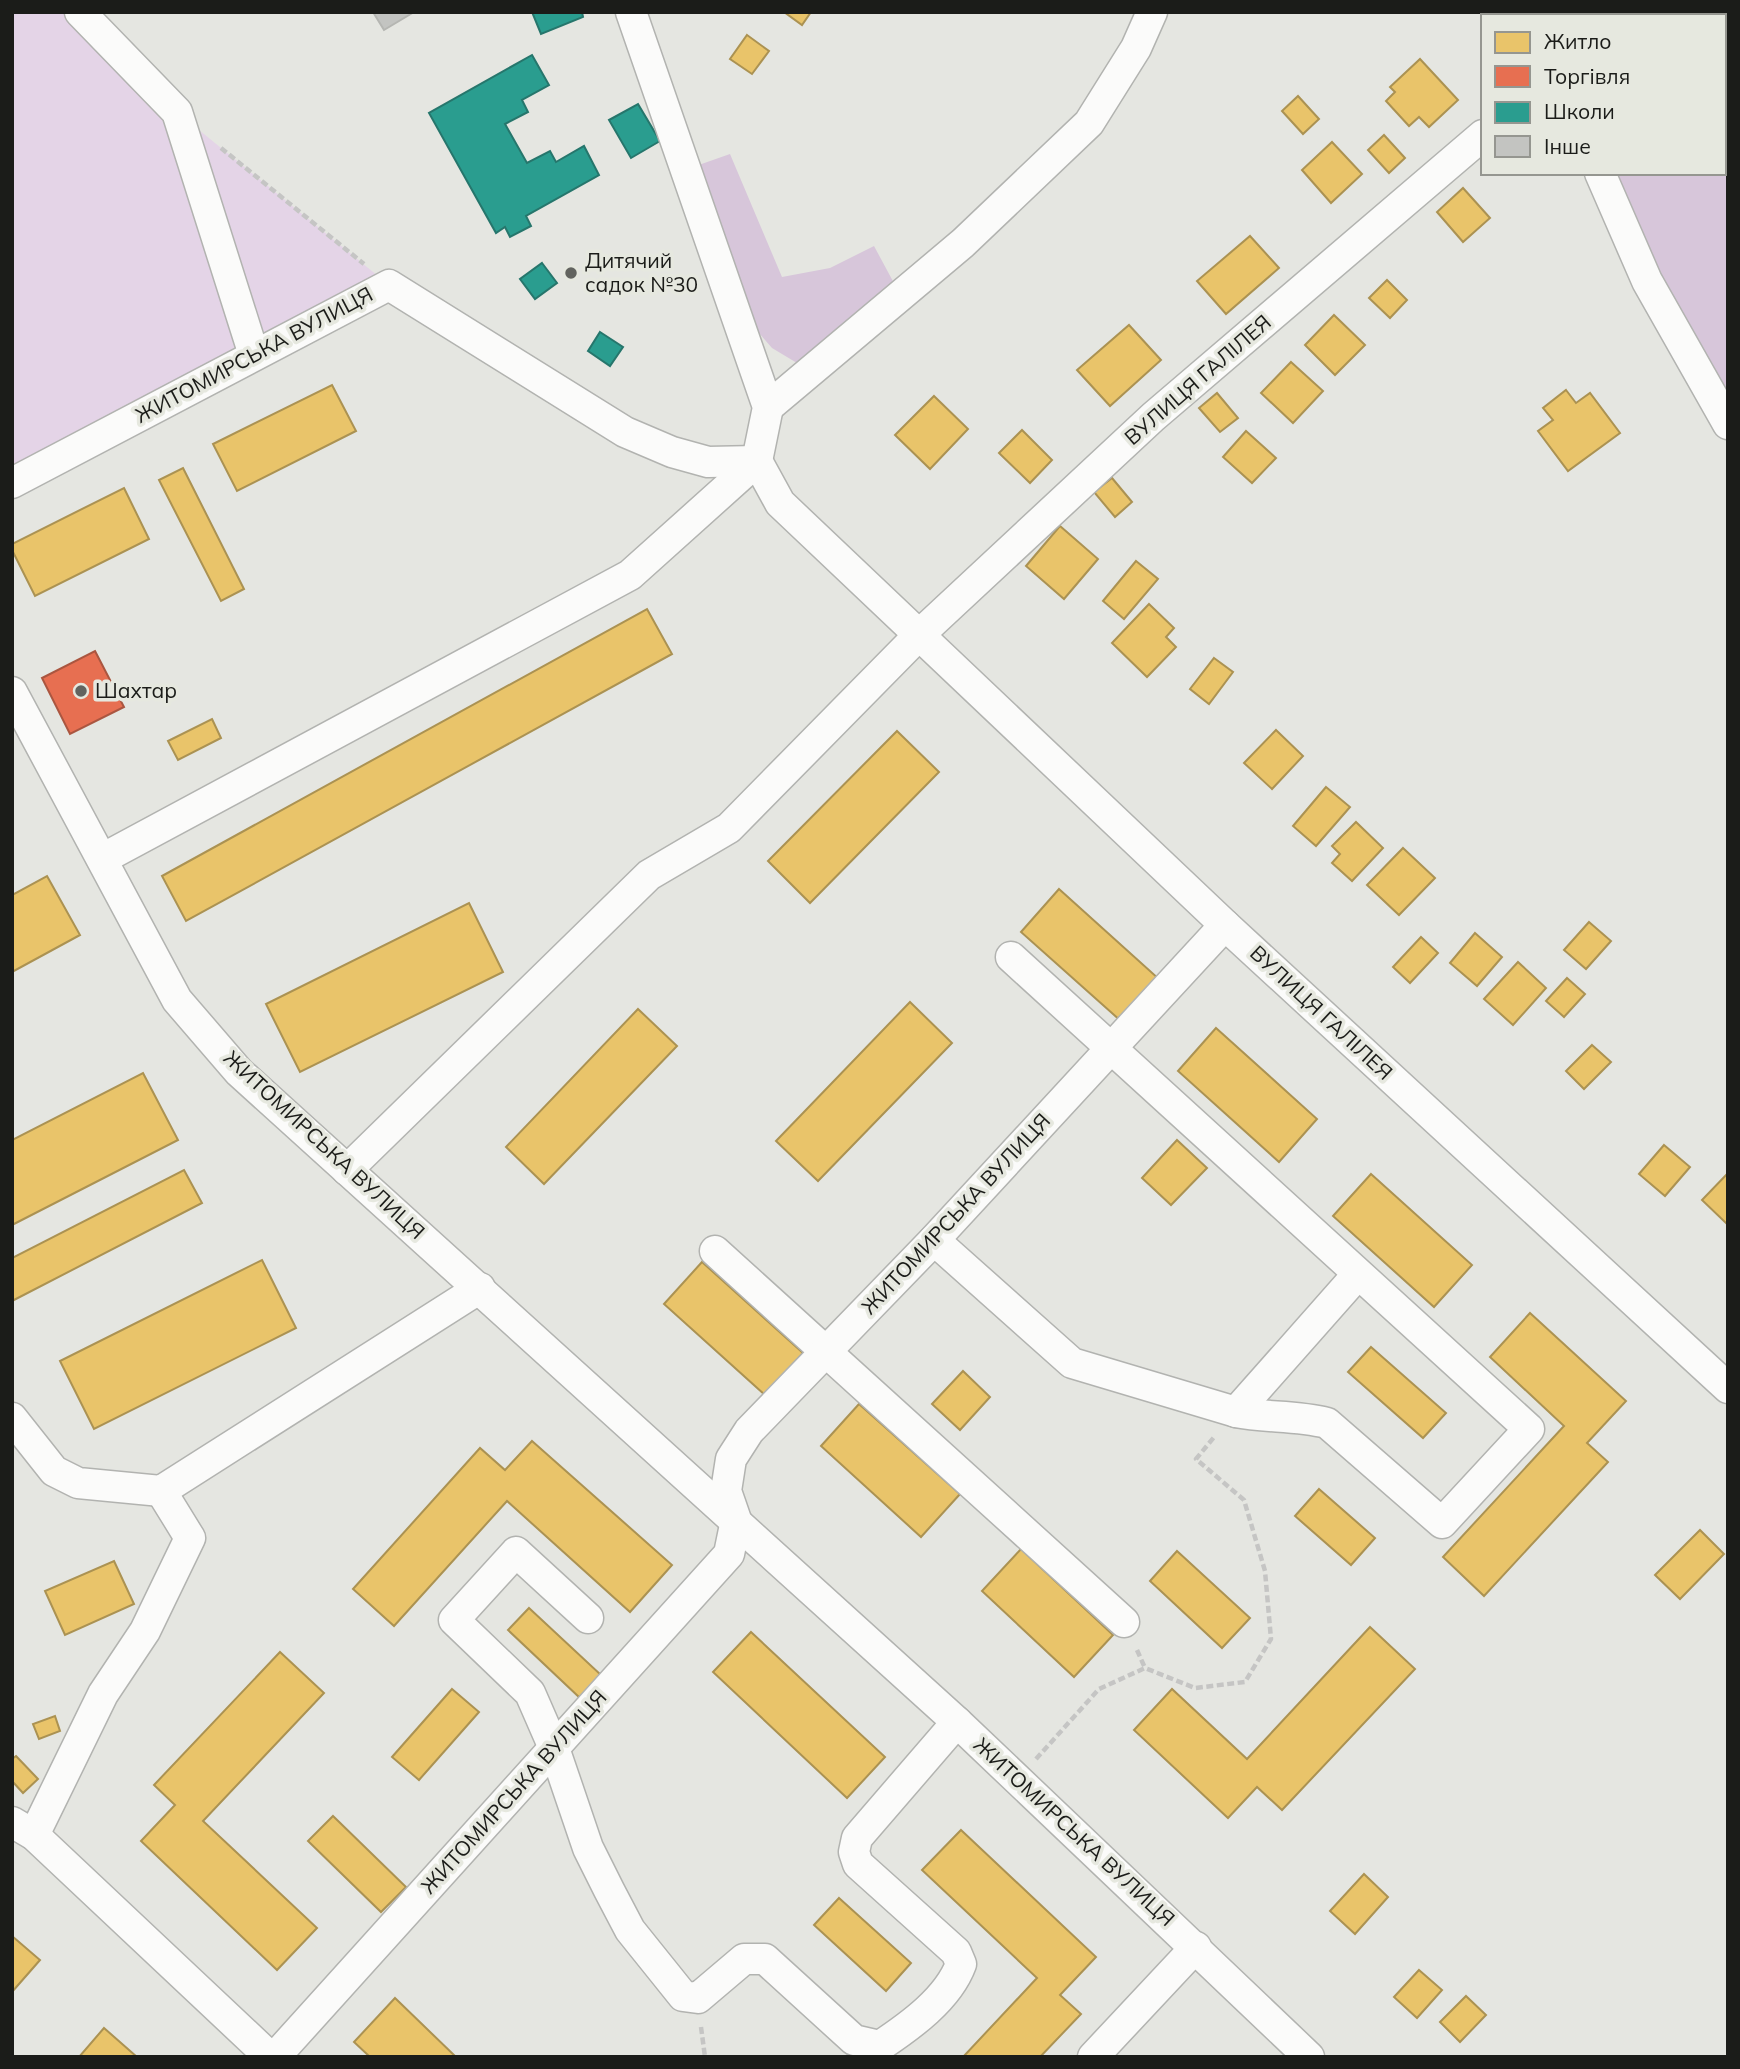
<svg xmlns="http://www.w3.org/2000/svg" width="1740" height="2069" viewBox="0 0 1740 2069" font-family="Mulish,sans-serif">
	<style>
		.green { fill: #e4d4e7 }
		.forest { fill: #d7c6da }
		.homes { fill: #e9c46a; stroke: #ab9252; stroke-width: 2 }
		.shops { fill: #e76f51; stroke: #aa5640; stroke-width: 2 }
		.schools { fill: #2a9d8f; stroke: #26766c; stroke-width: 2 }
		.building { fill: #c3c4c1; stroke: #b5b6b2; stroke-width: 2 }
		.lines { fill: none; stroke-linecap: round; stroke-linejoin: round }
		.minor-casing { stroke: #b2b3b0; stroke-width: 33 }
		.path { stroke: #c5c5c4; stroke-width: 4.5; stroke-dasharray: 7 3.5; stroke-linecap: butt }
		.minor { stroke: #fbfbfa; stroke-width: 30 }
		.poi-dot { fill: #62635f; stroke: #e6e8df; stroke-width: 2.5 }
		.labels { text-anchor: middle; stroke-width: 7; stroke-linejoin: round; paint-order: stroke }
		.poi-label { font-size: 21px; fill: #1b1c19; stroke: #e6e8df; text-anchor: start }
		.street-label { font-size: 21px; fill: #1b1c19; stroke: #e6e8df }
	</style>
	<rect width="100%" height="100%" fill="#e5e6e1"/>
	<g class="green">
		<polygon points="12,12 80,12 177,112 389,285 12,483"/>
		<polygon points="1611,12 1728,12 1728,149 1724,145 1724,16 1614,16"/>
	</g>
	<g class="forest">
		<polygon points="1502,12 1611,12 1614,16 1505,16"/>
		<polygon points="1724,145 1728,149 1728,424 1600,173 1724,173"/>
		<polygon points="730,154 782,277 830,268 874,246 895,285 802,366 772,348 744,316 693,167"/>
	</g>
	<g class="homes">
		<polygon points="784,12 811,12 802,25"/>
		<polygon points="747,35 769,51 752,74 730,59"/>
		<polygon points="1420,59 1458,100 1429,127 1419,117 1409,126 1386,101 1395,92 1390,87"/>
		<polygon points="1298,96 1319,119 1303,134 1282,111"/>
		<polygon points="1384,135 1405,158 1389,173 1368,150"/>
		<polygon points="1332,142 1362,174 1331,203 1302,170"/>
		<polygon points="1463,188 1490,218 1463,242 1437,212"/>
		<polygon points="1250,236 1279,268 1226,314 1197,281"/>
		<polygon points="1387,280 1407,300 1390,318 1369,298"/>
		<polygon points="1334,315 1365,345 1335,375 1305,345"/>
		<polygon points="1129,325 1161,360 1110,406 1077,370"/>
		<polygon points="1291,362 1323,391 1293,423 1261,393"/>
		<polygon points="332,385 356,431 237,491 213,444"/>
		<polygon points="1566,390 1576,403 1590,393 1620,433 1568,471 1538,431 1553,420 1543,408"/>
		<polygon points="1217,393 1238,418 1220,432 1199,408"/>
		<polygon points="934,396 968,429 930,469 895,435"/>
		<polygon points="1022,430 1052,460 1030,483 999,453"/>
		<polygon points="1246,431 1276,458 1252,483 1223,457"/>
		<polygon points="183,468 244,589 221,601 159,480"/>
		<polygon points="1112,478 1132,502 1115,517 1094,492"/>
		<polygon points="124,488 149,539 35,596 12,550 12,544"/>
		<polygon points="1060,526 1098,559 1064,599 1026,566"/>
		<polygon points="1136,561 1158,579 1124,619 1103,601"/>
		<polygon points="1149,604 1174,628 1166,637 1176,647 1147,677 1112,643"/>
		<polygon points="647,609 672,654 186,921 162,876"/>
		<polygon points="1214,658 1233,672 1209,704 1190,689"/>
		<polygon points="212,719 221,738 178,760 168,741"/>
		<polygon points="1276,730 1303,756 1272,789 1244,763"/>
		<polygon points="897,731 939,772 810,903 768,861"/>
		<polygon points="1326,787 1350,807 1316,846 1293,826"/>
		<polygon points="1356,822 1383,848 1352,881 1332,863 1340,854 1332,846"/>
		<polygon points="1403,848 1435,878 1399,915 1367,885"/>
		<polygon points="47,876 80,935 12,972 12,895"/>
		<polygon points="1059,889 1160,980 1122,1022 1021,932"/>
		<polygon points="469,903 503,972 300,1072 266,1004"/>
		<polygon points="1589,922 1611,941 1586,969 1564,950"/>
		<polygon points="1475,933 1502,957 1477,986 1450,963"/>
		<polygon points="1421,937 1438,953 1410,983 1393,967"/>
		<polygon points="1518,962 1546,988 1513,1025 1484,999"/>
		<polygon points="1567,978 1585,994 1564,1017 1546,1001"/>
		<polygon points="910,1002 952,1043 818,1181 776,1141"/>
		<polygon points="638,1009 677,1046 544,1184 506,1147"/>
		<polygon points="1216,1028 1317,1119 1279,1162 1178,1071"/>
		<polygon points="1592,1045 1611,1062 1584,1089 1566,1071"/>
		<polygon points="143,1073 178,1140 12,1225 12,1140"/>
		<polygon points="1177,1140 1207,1168 1171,1205 1142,1178"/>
		<polygon points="1664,1145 1690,1167 1665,1196 1639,1174"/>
		<polygon points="184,1170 202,1203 12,1301 12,1258"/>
		<polygon points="1728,1173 1728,1225 1702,1200"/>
		<polygon points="1371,1174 1472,1265 1434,1307 1333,1216"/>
		<polygon points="262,1260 296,1328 94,1429 60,1361"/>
		<polygon points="702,1262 803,1353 765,1395 664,1304"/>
		<polygon points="1530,1313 1626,1401 1587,1443 1608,1462 1484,1596 1443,1557 1564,1426 1490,1357"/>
		<polygon points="1371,1347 1446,1413 1423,1438 1348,1372"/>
		<polygon points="963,1371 990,1397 960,1430 932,1404"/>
		<polygon points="859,1404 960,1494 921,1537 821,1446"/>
		<polygon points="532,1441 672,1565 630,1612 507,1501 394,1626 353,1589 480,1448 505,1470"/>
		<polygon points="1319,1489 1375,1538 1351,1565 1295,1516"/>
		<polygon points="1700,1530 1724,1554 1680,1599 1655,1575"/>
		<polygon points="1021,1549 1113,1635 1074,1677 982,1591"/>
		<polygon points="1177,1551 1250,1618 1222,1648 1150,1581"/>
		<polygon points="114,1561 134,1604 65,1635 45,1591"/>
		<polygon points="529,1608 601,1675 580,1698 508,1630"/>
		<polygon points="1370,1627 1415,1669 1282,1810 1257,1787 1228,1818 1134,1730 1172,1689 1247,1759"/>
		<polygon points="751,1632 885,1757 847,1798 713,1672"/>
		<polygon points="280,1652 324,1693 203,1821 317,1928 277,1970 141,1841 175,1805 154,1785"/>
		<polygon points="452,1689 479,1712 419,1780 392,1757"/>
		<polygon points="55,1716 60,1731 39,1739 33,1724"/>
		<polygon points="16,1756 38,1779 23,1793 12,1781 12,1759"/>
		<polygon points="333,1816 406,1887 381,1912 308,1841"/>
		<polygon points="961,1830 1096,1957 1060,1995 1081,2014 1040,2057 963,2057 1037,1978 922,1870"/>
		<polygon points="1364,1874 1388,1897 1355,1934 1330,1911"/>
		<polygon points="839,1898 911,1963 886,1991 814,1925"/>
		<polygon points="12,1936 40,1960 12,1992"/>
		<polygon points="1419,1970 1442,1990 1417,2018 1394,1997"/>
		<polygon points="1466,1996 1486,2015 1460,2042 1440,2022"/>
		<polygon points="395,1998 456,2057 370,2057 354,2042"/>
		<polygon points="104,2028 137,2057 79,2057"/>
	</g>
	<polygon class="shops" points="95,651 124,707 70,734 42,678"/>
	<g class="schools">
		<polygon points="532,12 582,12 583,17 541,34"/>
		<polygon points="532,55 549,85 522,100 528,112 505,124 527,163 550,151 556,162 584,146 599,175 526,216 531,226 510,237 505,227 496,233 429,113"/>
		<polygon points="638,104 660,141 631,158 609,120"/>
		<polygon points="542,263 557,283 535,299 520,279"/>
		<polygon points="600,332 623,347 610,366 588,351"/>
	</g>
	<polygon class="building" points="373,12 414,12 384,30"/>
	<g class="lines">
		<defs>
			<g id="minor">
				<polyline points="80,12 177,112 254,355"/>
				<polyline points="631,12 768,407 757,461"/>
				<polyline points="1502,12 1505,16"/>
				<polyline points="1600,173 1647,281 1728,424"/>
				<polyline points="768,407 963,243 1089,123 1136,48 1152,12"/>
				<polyline points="757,461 780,503 1225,925 1728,1388"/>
				<polyline points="12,483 389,285 625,432 672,452 708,462 757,461"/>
				<polyline points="12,692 177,1000 239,1072 957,1722 1309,2057"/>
				<polyline points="102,859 630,575 757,461"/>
				<polyline points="347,1170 649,875 729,828 920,634 1153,417 1483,135"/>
				<path d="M934,1240L1072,1363L1236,1412C1266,1418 1296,1415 1327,1423L1442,1523L1529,1429L1011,957"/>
				<polyline points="715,1251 1124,1622"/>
				<polyline points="1236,1412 1358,1274"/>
				<polyline points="12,1418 54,1471 78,1483 161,1491 480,1288"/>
				<path d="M588,1618L516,1552L454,1620L530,1693L554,1748L588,1848L609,1890L630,1930L683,1996L698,1998L744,1959H765L854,2040L880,2046C910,2026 948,1999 961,1964L956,1952L858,1864L854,1852L857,1838L957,1722"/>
				<polyline points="12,1822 34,1835 270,2057"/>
				<polyline points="34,1835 103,1694 145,1631 190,1538 161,1491"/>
				<polyline points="275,2057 729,1554 736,1520 726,1491 731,1459 749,1431 934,1240 1225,925"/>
				<polyline points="1093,2057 1196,1947"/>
			</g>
		</defs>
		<use href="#minor" class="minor-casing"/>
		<g class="path">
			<polyline points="221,148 364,264"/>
			<polyline points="1137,1650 1145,1668"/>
			<polyline points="1036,1759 1099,1689 1145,1668 1195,1688 1245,1682 1271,1639 1265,1571 1244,1500 1196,1459 1215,1436"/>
			<polyline points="701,2027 705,2057"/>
		</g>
		<use href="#minor" class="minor"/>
	</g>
	<g class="poi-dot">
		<circle cx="571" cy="273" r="7"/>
		<circle cx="81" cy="691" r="7"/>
	</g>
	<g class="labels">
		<g class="poi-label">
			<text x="585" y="268">Дитячий<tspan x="585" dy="24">садок №30</tspan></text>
			<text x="95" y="698">Шахтар</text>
		</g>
		<g class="street-label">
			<text transform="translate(254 355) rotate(-28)" y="7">ЖИТОМИРСЬКА ВУЛИЦЯ</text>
			<text transform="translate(1198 380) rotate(-41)" y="7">ВУЛИЦЯ ГАЛІЛЕЯ</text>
			<text transform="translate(1321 1013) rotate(43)" y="7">ВУЛИЦЯ ГАЛІЛЕЯ</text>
			<text transform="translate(324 1145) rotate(43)" y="7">ЖИТОМИРСЬКА ВУЛИЦЯ</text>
			<text transform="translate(956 1214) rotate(-47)" y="7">ЖИТОМИРСЬКА ВУЛИЦЯ</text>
			<text transform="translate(514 1792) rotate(-48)" y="7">ЖИТОМИРСЬКА ВУЛИЦЯ</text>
			<text transform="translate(1074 1832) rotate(43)" y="7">ЖИТОМИРСЬКА ВУЛИЦЯ</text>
		</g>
	</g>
	<rect width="1740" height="2069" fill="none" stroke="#1b1c19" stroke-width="28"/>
	<rect x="1481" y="14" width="245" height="161" fill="#e6e8df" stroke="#959690" stroke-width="2"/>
	<rect x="1495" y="32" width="35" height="21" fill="#e9c46a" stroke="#959690" stroke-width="2"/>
	<text x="1544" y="49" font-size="21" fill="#1b1c19">Житло</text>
	<rect x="1495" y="66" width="35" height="21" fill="#e76f51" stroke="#959690" stroke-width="2"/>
	<text x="1544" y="84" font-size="21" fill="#1b1c19">Торгівля</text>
	<rect x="1495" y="102" width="35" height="21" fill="#2a9d8f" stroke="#959690" stroke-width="2"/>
	<text x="1544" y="119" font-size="21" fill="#1b1c19">Школи</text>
	<rect x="1495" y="136" width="35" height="21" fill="#c3c4c1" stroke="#959690" stroke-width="2"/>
	<text x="1544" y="154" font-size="21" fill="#1b1c19">Інше</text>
</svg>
